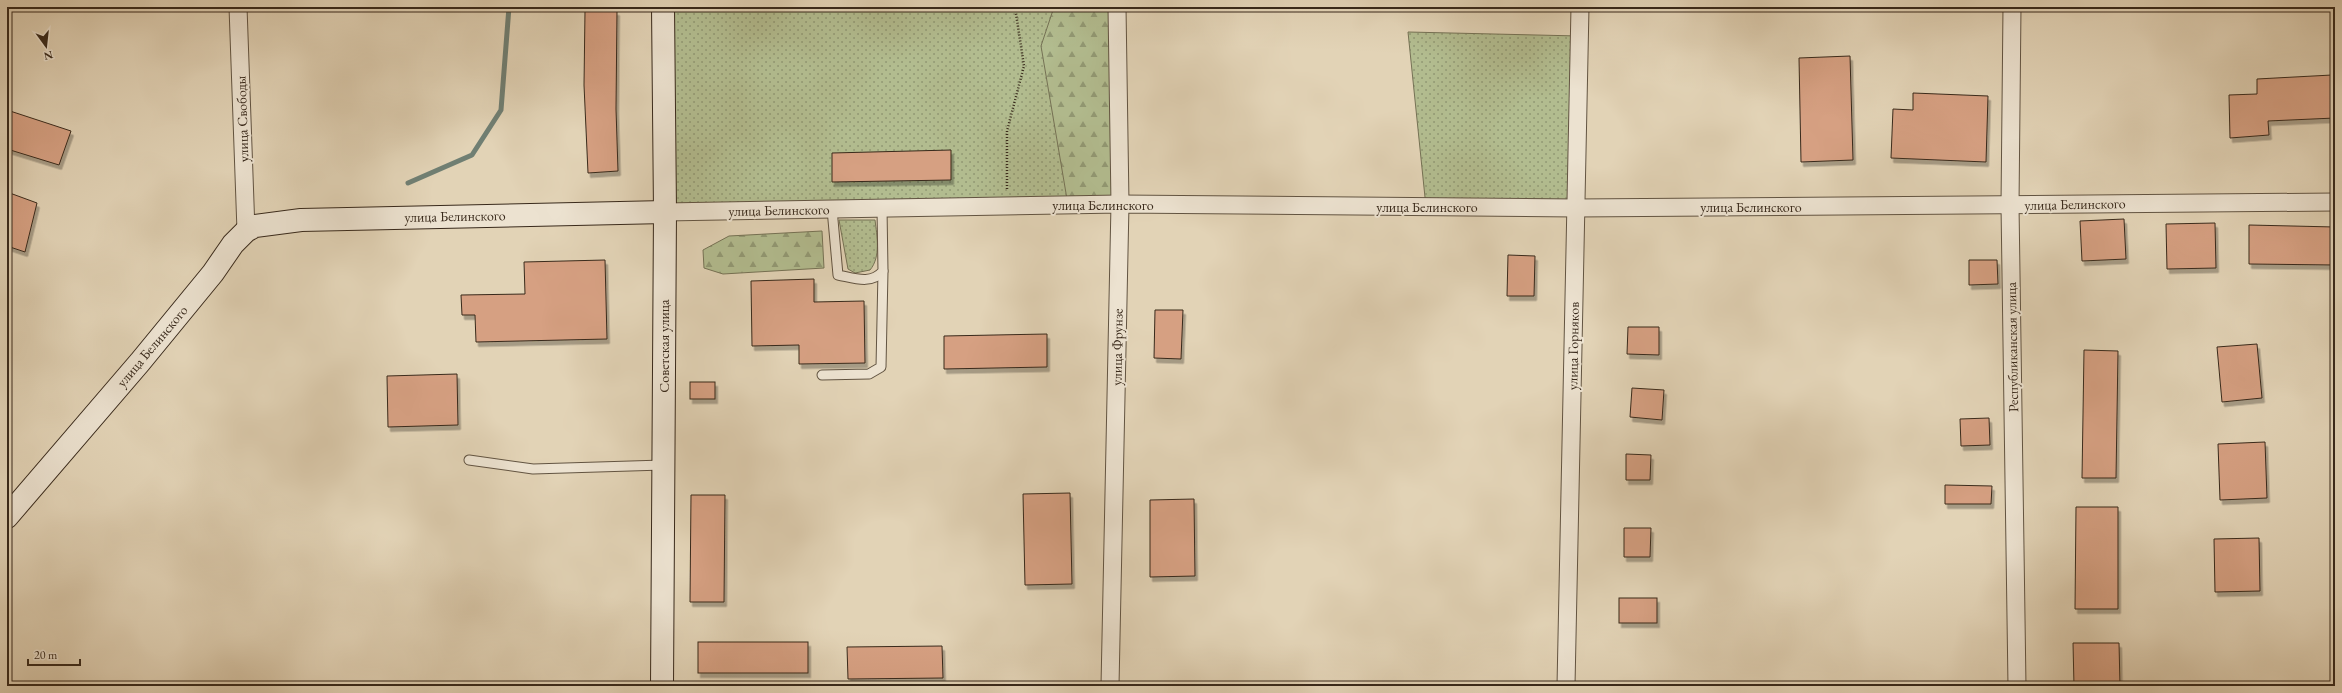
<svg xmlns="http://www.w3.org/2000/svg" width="2342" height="693" viewBox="0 0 2342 693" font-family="'EB Garamond',serif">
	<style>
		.grass { fill: url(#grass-dots); stroke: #757255 }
		.forest { fill: url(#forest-firs); stroke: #757255 }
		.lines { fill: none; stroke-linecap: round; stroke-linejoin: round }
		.stream { stroke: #707f73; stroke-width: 5 }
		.building { fill: #d6a082; stroke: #38291b; filter: url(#shadow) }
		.lane-casing { stroke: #625442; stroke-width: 11 }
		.street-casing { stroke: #625442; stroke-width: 19 }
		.secondary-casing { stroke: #38291b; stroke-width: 24 }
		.path { stroke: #38291b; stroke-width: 2.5; stroke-dasharray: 1 2; stroke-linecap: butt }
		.lane { stroke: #ece2d0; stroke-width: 9 }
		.street { stroke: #ece2d0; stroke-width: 17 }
		.secondary { stroke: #ece2d0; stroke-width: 22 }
		.labels { text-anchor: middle; stroke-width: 4; stroke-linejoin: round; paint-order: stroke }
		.street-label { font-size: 14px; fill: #38291b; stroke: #ece2d0 }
	</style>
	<defs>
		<pattern id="grass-dots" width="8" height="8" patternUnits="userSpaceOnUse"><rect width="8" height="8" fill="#b2bc8f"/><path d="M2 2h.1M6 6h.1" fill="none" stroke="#929974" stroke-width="1.8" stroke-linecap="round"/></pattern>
		<pattern id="forest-firs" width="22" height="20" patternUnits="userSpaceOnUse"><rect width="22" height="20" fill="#b2bc8f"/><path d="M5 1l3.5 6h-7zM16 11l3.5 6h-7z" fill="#929974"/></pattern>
		<filter id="shadow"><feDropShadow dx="2.5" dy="4.5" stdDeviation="0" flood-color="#0004"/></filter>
	</defs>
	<rect width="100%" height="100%" fill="#e2d3b6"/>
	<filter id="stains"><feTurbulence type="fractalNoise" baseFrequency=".005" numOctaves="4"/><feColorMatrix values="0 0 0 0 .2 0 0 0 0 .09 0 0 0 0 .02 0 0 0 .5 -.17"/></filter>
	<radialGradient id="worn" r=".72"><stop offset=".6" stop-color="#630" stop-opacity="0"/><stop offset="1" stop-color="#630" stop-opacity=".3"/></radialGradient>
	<g class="grass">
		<polygon points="663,7 1117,7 1120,204 665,212"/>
		<polygon points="1408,32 1579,36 1576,208 1426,207"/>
		<path d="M839,220H875C877,236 881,257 870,270L855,273L848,269Z"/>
	</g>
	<g class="forest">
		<polygon points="1054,7 1117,7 1120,204 1068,205 1041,46"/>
		<polygon points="822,231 824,268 723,274 704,268 703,250 729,236"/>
	</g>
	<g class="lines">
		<polyline class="stream" points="408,183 472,155 501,110 509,7"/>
	</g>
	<g class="building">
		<polygon points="585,11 617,11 616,109 618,171 588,173 584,85"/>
		<polygon points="1850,56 1853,160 1801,162 1799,58"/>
		<polygon points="2332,75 2335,118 2268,121 2269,135 2230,138 2229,95 2257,94 2257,79"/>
		<polygon points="1913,93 1988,96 1986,162 1891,158 1893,109 1913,110"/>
		<polygon points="7,110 71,131 59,165 7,149"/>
		<polygon points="951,150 951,180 832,182 832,153"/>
		<polygon points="7,192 37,203 25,252 7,246"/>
		<polygon points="2124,219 2126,259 2082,261 2080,221"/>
		<polygon points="2215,223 2216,268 2167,269 2166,224"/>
		<polygon points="2249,225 2335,227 2335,265 2249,264"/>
		<polygon points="1508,255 1535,256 1534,296 1507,296"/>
		<polygon points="605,260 607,339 476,342 475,315 462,315 461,295 525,294 524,262"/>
		<polygon points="1969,260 1997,260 1998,284 1969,285"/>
		<polygon points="814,279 814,302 864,301 865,363 799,364 799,345 752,346 751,281"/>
		<polygon points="1155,310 1183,310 1181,359 1154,358"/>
		<polygon points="1628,327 1659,327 1659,355 1627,354"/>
		<polygon points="1047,334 1047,367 944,369 944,336"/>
		<polygon points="2257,344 2262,398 2222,402 2217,347"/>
		<polygon points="2084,350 2118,351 2116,478 2082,478"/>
		<polygon points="457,374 458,425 388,427 387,376"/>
		<rect x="690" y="382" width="25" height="17"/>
		<polygon points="1632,388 1664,390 1662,420 1630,417"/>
		<polygon points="1989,418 1990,445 1961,446 1960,419"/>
		<polygon points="2265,442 2267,498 2220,500 2218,444"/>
		<polygon points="1626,454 1651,455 1650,480 1626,480"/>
		<polygon points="1945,485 1992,486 1991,504 1945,504"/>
		<polygon points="1070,493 1072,584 1025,585 1023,494"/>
		<polygon points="691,495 725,495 724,602 690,602"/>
		<polygon points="1194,499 1195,576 1150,577 1150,500"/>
		<polygon points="2076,507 2118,507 2118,609 2075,609"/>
		<polygon points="1624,528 1651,528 1650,557 1624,557"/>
		<polygon points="2259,538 2260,591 2215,592 2214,539"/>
		<rect x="1619" y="598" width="38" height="25"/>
		<rect x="698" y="642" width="110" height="31"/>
		<polygon points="2073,643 2119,643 2120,686 2074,686"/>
		<polygon points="942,646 943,678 848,679 847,647"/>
	</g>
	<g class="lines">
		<defs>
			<g id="lane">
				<path d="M832,209L838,275C854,278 871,285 883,271L882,208"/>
				<polyline points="822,375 869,374 881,367 883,271"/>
				<polyline points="469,460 533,469 663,465"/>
			</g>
			<g id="street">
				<polyline points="238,7 246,231"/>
				<polyline points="2012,7 2010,205 2017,686"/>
				<polyline points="665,212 1120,204 1576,208 2335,202"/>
				<polyline points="1110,686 1120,204 1117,7"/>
				<polyline points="1566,686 1580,7"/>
			</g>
			<g id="secondary">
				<polyline points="7,517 140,362 213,273 233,244 246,231 255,226 301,220 665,212"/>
				<polyline points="662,686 665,212 663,7"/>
			</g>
		</defs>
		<use href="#lane" class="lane-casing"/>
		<use href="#street" class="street-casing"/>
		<use href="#secondary" class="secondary-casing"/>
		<polyline class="path" points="1007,189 1007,131 1024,66 1015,7"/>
		<use href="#lane" class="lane"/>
		<use href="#street" class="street"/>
		<use href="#secondary" class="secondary"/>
	</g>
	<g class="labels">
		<g class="street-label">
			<text transform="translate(242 119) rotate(-92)" y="5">улица Свободы</text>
			<text transform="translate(2075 204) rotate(-1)" y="5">улица Белинского</text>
			<text x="1103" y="210">улица Белинского</text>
			<text x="1427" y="212">улица Белинского</text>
			<text x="1751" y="212">улица Белинского</text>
			<text transform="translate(779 210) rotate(-1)" y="5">улица Белинского</text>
			<text transform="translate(455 216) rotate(-1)" y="5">улица Белинского</text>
			<text transform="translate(152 346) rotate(-50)" y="5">улица Белинского</text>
			<text transform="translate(664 346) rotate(-90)" y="5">Советская улица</text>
			<text transform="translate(1573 346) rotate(-89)" y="5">улица Горняков</text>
			<text transform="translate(1117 347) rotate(-89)" y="5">улица Фрунзе</text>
			<text transform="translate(2012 347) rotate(-91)" y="5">Республиканская улица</text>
		</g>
	</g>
	<rect width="2342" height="693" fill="none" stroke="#e2d3b6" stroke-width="24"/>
	<rect x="8" y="8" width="2326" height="677" fill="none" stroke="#38291b" stroke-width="2"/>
	<rect x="12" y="12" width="2318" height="669" fill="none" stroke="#38291b"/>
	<g transform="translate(46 46) rotate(165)" stroke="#ece2d0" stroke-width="3" paint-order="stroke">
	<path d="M0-3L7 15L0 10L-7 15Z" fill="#38291b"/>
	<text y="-6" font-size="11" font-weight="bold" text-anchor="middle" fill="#38291b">N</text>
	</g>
	<path d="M28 659v6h52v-6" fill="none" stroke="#38291b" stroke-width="2"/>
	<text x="34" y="659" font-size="12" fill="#38291b" stroke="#ece2d0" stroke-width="3" paint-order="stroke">20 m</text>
	<rect width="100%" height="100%" filter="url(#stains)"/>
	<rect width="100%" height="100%" fill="url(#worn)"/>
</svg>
